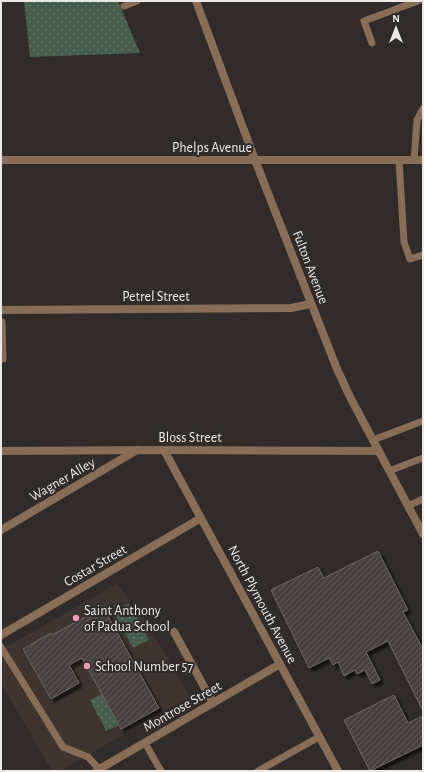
<svg xmlns="http://www.w3.org/2000/svg" width="424" height="772" viewBox="0 0 424 772" font-family="'Alegreya Sans',sans-serif">
	<style>
		.built { fill: #3f342e }
		.park { fill: url(#park-dots) }
		.building { fill: url(#building-hatch); stroke: #6d6764; filter: url(#shadow) }
		.lines { fill: none; stroke-linecap: round; stroke-linejoin: round }
		.service { stroke: #896d54; stroke-width: 7 }
		.minor { stroke: #896d54; stroke-width: 8 }
		.tertiary { stroke: #896d54; stroke-width: 8 }
		.poi-dot { fill: #f09ab5; stroke: #312c29; stroke-width: 1.5 }
		.labels { text-anchor: middle; stroke-width: 4; stroke-linejoin: round; paint-order: stroke }
		.street-label { font-size: 14px; fill: #ece9e7; stroke: #312c29 }
		.poi-label { font-size: 14px; fill: #ece9e7; stroke: #312c29; text-anchor: start }
	</style>
	<defs>
		<pattern id="park-dots" width="8" height="8" patternUnits="userSpaceOnUse"><rect width="8" height="8" fill="#455e4b"/><path d="M2 2h.1M6 6h.1" fill="none" stroke="#607565" stroke-width="1.8" stroke-linecap="round"/></pattern>
		<pattern id="building-hatch" width="6" height="6" patternUnits="userSpaceOnUse"><rect width="6" height="6" fill="#46413e"/><path d="M-1 1l2-2M0 6l6-6M5 7l2-2" fill="none" stroke="#615c5a"/></pattern>
		<filter id="shadow"><feDropShadow dx="3.5" dy="3.5" stdDeviation="1" flood-color="#0009"/></filter>
	</defs>
	<rect width="100%" height="100%" fill="#312c29"/>
	<polygon class="built" points="118,583 136,614 141,612 190,697 60,771 52,771 1,683 1,650"/>
	<g class="park">
		<polygon points="24,1 118,1 140,53 30,57"/>
		<polygon points="129,603 149,640 133,648 113,612"/>
		<polygon points="102,694 119,725 106,731 90,700"/>
	</g>
	<g class="building">
		<polygon points="378,551 408,610 403,612 423,649 423,711 388,641 366,652 380,680 372,684 365,670 357,674 355,670 344,676 338,662 333,665 329,658 309,668 271,590 318,567 324,578"/>
		<polygon points="103,607 159,708 121,729 82,658 69,665 79,683 51,699 23,649 51,633 52,635"/>
		<polygon points="394,695 408,723 423,716 423,745 370,771 344,720"/>
	</g>
	<g class="lines">
		<g class="service">
			<polyline points="124,6 137,1"/>
			<polyline points="372,43 364,21 418,1"/>
			<polyline points="399,160 404,242 410,259 423,255"/>
			<polyline points="414,160 417,120 423,109"/>
			<polyline points="1,359 3,359 2,322"/>
			<polyline points="373,440 423,421"/>
			<polyline points="389,471 423,458"/>
			<polyline points="408,506 423,499"/>
			<polyline points="1,647 63,747 88,757 99,769"/>
			<polyline points="145,743 161,771"/>
			<polyline points="258,771 319,737"/>
		</g>
		<g class="minor">
			<polyline points="196,1 255,160 337,369 350,397 423,534"/>
			<polyline points="1,160 423,160"/>
			<polyline points="1,310 291,308 311,304"/>
			<polyline points="164,450 379,451"/>
			<polyline points="1,530 137,450"/>
			<polyline points="174,632 213,703"/>
			<polyline points="1,635 201,518"/>
			<polyline points="96,771 280,664"/>
		</g>
		<polyline class="tertiary" points="1,451 164,450 338,771"/>
	</g>
	<g class="poi-dot">
		<circle cx="76" cy="618" r="4"/>
		<circle cx="87" cy="666" r="4"/>
	</g>
	<g class="labels">
		<g class="street-label">
			<text x="212" y="152">Phelps Avenue</text>
			<text transform="translate(311 267) rotate(69)" y="5">Fulton Avenue</text>
			<text x="156" y="301">Petrel Street</text>
			<text x="190" y="442">Bloss Street</text>
			<text transform="translate(62 479) rotate(-30)" y="5">Wagner Alley</text>
			<text transform="translate(95 565) rotate(-30)" y="5">Costar Street</text>
			<text transform="translate(263 604) rotate(62)" y="5">North Plymouth Avenue</text>
			<text transform="translate(182 706) rotate(-30)" y="5">Montrose Street</text>
		</g>
		<g class="poi-label">
			<text x="84" y="615">Saint Anthony<tspan x="84" dy="16">of Padua School</tspan></text>
			<text x="95" y="671">School Number 57</text>
		</g>
	</g>
	<rect width="424" height="772" fill="none" stroke="#ece9e7" stroke-width="4"/>
	<g transform="translate(396 28)" stroke="#312c29" stroke-width="3" paint-order="stroke">
	<path d="M0-3L7 15L0 10L-7 15Z" fill="#ece9e7"/>
	<text y="-6" font-size="11" font-weight="bold" text-anchor="middle" fill="#ece9e7">N</text>
	</g>
</svg>
